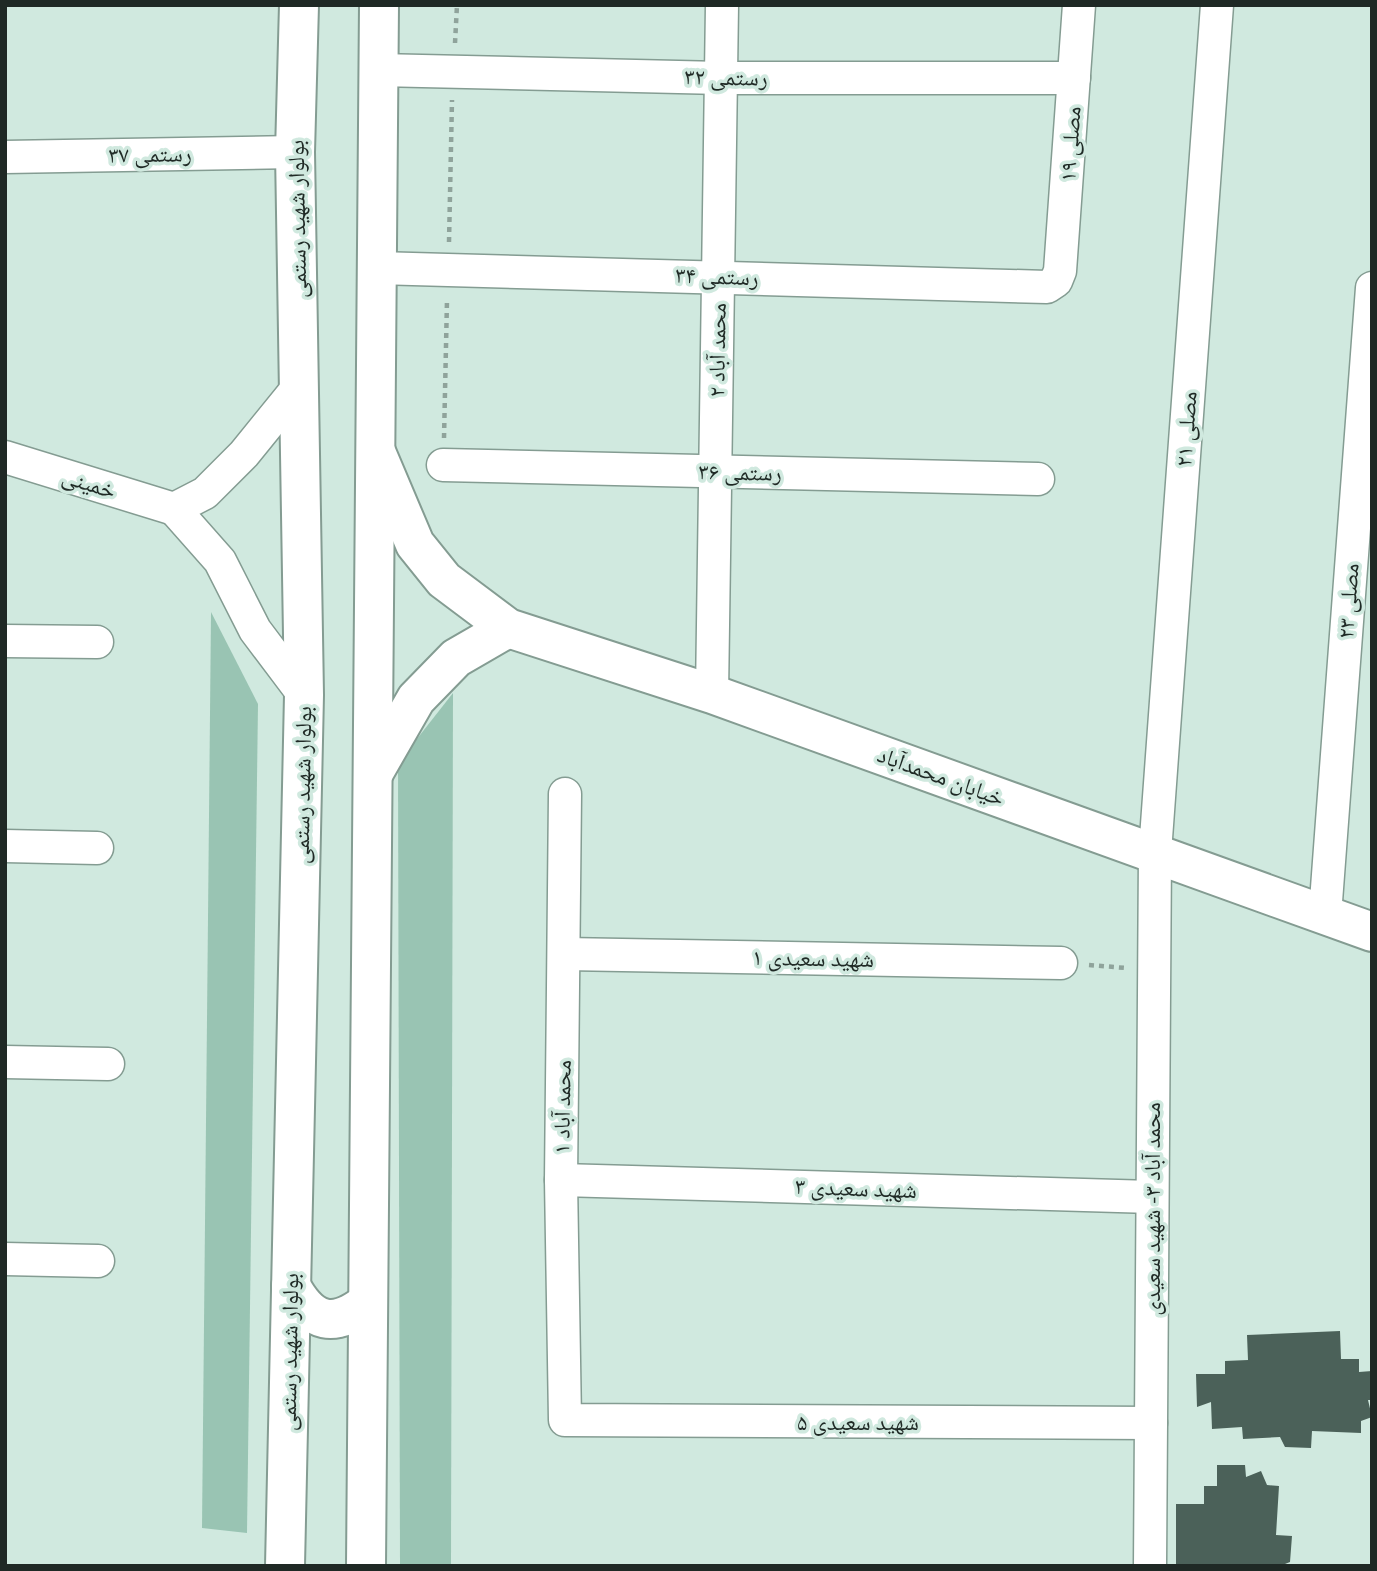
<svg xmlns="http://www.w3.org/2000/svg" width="1377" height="1571" viewBox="0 0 1377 1571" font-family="'Zilla Slab','Noto Naskh Arabic',serif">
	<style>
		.green { fill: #99c4b3 }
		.building { fill: #4b6159 }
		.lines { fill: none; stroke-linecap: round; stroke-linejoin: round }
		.minor-casing { stroke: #849c92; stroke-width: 35 }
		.tertiary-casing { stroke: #849c92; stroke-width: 42 }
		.secondary-casing { stroke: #849c92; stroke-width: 42 }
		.path { stroke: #8fa39b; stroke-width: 4.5; stroke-dasharray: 5 5; stroke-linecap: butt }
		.minor { stroke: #fff; stroke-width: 32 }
		.tertiary { stroke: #fff; stroke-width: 38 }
		.secondary { stroke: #fff; stroke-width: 38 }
		.labels { text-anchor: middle; stroke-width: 7; stroke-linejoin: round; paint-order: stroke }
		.street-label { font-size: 23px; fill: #1f2925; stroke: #d0e9df }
	</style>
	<rect width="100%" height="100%" fill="#d0e9df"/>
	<g class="green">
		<polygon points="211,612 258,704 247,1533 202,1528"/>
		<polygon points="453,693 451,1566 400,1566 398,763"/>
	</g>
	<g class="building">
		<polygon points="1340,1331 1341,1359 1359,1359 1359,1372 1372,1371 1372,1400 1368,1400 1372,1417 1361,1421 1361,1433 1312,1431 1311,1448 1285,1447 1280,1437 1243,1439 1242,1427 1212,1429 1211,1402 1197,1407 1196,1374 1225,1374 1225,1361 1248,1360 1247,1335"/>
		<polygon points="1217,1465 1245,1465 1246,1477 1261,1471 1267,1485 1279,1486 1276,1535 1292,1536 1290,1562 1280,1566 1176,1566 1176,1504 1204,1504 1204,1486 1217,1486"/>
	</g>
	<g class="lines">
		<defs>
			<g id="minor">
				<polyline points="378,70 721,78 1074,78"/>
				<polyline points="5,157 295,152"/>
				<polyline points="377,268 1047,287 1056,281 1060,271 1079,5"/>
				<polyline points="300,385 244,454 205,493 174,509 220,561 255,630 304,695"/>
				<polyline points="5,457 174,509"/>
				<polyline points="443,465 1038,479"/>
				<polyline points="5,641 97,642"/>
				<polyline points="712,694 722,5"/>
				<polyline points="565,794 561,1180 565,1420 1151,1423"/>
				<polyline points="5,846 97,848"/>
				<polyline points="1325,915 1372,288"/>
				<polyline points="565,954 1061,963"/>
				<polyline points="5,1062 108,1064"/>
				<polyline points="561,1180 1152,1197"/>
				<polyline points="5,1259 98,1261"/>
				<polyline points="1150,1566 1155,852 1217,5"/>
			</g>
			<g id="tertiary">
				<polyline points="376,452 415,544 444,580 508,628 712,694 1372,932"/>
				<polyline points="373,774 416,699 456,658 508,628"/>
			</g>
			<g id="secondary">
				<path d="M291,1286C312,1324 334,1329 368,1302"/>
				<polyline points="285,1566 304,695 295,152 299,5"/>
				<polyline points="366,1566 379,5"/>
			</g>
		</defs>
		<use href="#minor" class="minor-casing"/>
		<use href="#tertiary" class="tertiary-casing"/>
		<use href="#secondary" class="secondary-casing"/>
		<g class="path">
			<polyline points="455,43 457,5"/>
			<polyline points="449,242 452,100"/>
			<polyline points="444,438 447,300"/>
			<polyline points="1089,965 1126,968"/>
		</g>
		<use href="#minor" class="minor"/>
		<use href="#tertiary" class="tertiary"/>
		<use href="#secondary" class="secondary"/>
	</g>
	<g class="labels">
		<g class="street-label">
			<text transform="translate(726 77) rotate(1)" y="8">رستمی ۳۲</text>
			<text transform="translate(1070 144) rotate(-86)" y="8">مصلی ۱۹</text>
			<text transform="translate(150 154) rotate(-1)" y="8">رستمی ۳۷</text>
			<text transform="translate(297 219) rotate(-91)" y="8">بولوار شهید رستمی</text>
			<text transform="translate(717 276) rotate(2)" y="8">رستمی ۳۴</text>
			<text transform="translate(717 350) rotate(-89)" y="8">محمد آباد ۲</text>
			<text transform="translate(1186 429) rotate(-86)" y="8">مصلی ۲۱</text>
			<text transform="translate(740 472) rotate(1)" y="8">رستمی ۳۶</text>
			<text transform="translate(89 483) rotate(17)" y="8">خمینی</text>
			<text transform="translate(1348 601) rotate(-86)" y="8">مصلی ۲۳</text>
			<text transform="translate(941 776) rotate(20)" y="8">خیابان محمدآباد</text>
			<text transform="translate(302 785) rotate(-89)" y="8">بولوار شهید رستمی</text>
			<text transform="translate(813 958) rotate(1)" y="8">شهید سعیدی ۱</text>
			<text transform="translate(562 1107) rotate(-89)" y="8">محمد آباد ۱</text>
			<text transform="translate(856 1188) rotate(2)" y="8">شهید سعیدی ۳</text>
			<text transform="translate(1152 1209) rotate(-90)" y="8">محمد آباد ۳- شهید سعیدی</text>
			<text transform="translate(289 1352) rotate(-89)" y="8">بولوار شهید رستمی</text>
			<text x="858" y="1430">شهید سعیدی ۵</text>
		</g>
	</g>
	<rect width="1377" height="1571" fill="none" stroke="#1f2925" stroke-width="14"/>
</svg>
